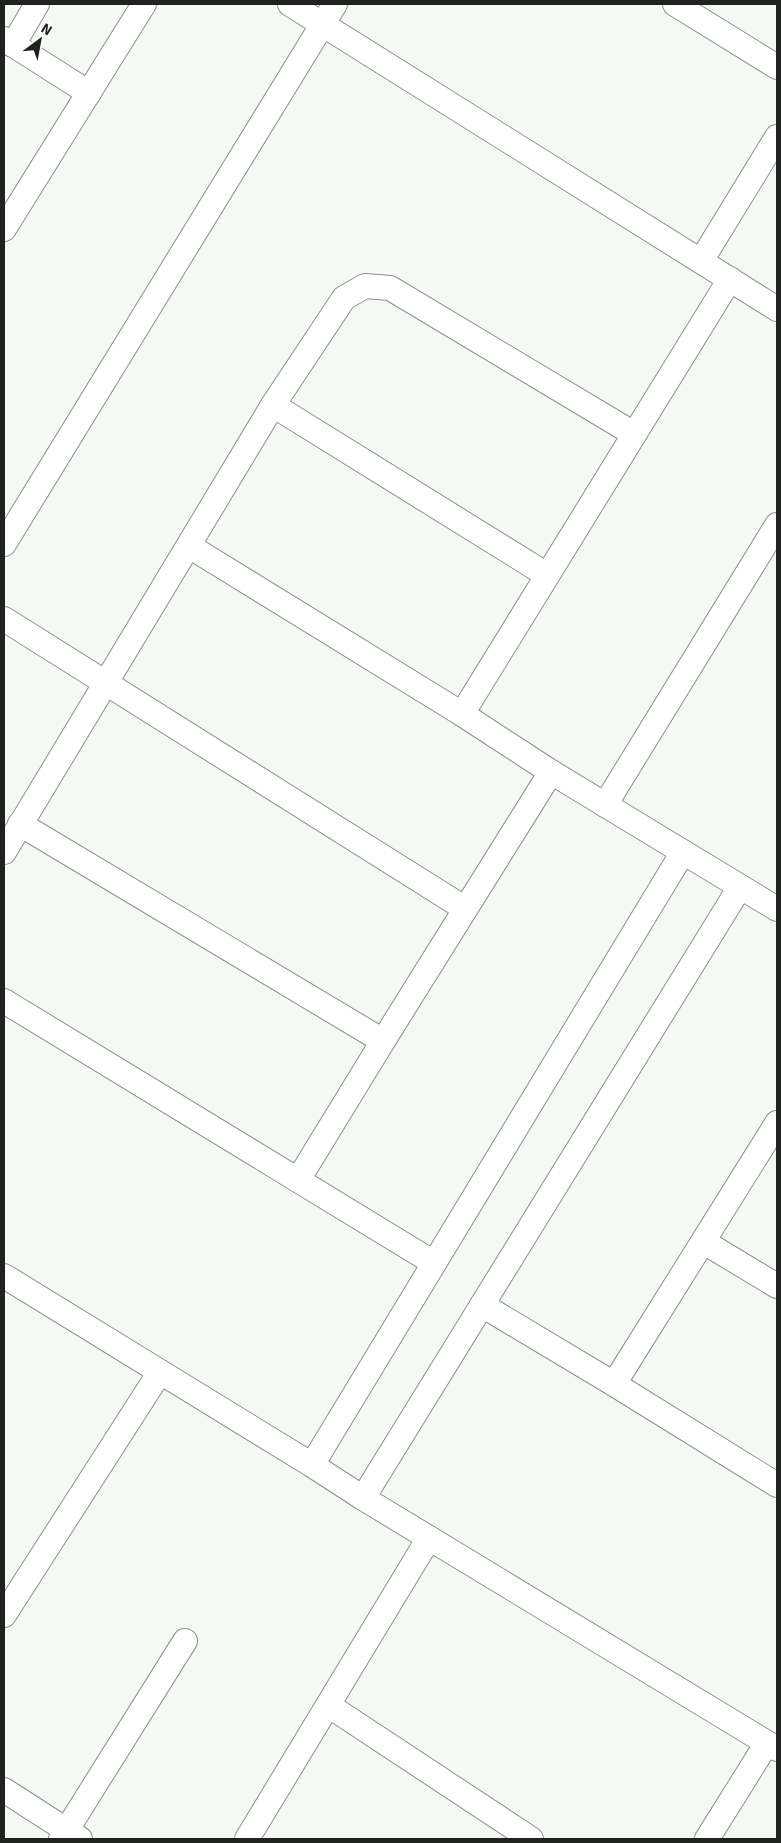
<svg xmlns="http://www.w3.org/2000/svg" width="781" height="1843" viewBox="0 0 781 1843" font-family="Signika,sans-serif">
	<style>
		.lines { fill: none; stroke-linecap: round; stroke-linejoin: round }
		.minor-casing { stroke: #8b908b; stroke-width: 26 }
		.minor { stroke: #fff; stroke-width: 24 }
	</style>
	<rect width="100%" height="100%" fill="#f4f9f4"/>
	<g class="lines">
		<defs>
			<g id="minor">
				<polyline points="290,4 777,309"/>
				<polyline points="675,4 777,67"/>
				<polyline points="4,39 89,93"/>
				<polyline points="13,45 37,4"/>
				<polyline points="4,229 144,4"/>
				<polyline points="701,261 777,137"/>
				<polyline points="273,405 547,575"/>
				<polyline points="4,544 335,4"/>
				<polyline points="189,546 462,714 730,279"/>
				<polyline points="4,619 464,908"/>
				<polyline points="462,714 551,772 777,909"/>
				<polyline points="605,805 777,525"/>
				<polyline points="20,824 383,1041 551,772"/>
				<polyline points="4,852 273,405 344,298 365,286 390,288 634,434"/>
				<polyline points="683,852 312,1465 363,1498 777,1749"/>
				<polyline points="4,1001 434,1263"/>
				<polyline points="298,1180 383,1041"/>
				<polyline points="704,1242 777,1286"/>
				<polyline points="4,1276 312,1465"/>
				<polyline points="482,1305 614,1384 777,1485"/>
				<polyline points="614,1384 777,1123"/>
				<polyline points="363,1498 740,887"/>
				<polyline points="4,1615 160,1372"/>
				<polyline points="328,1705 531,1839"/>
				<polyline points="4,1790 80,1839"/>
				<polyline points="61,1839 185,1641"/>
				<polyline points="247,1839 429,1538"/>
				<polyline points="707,1839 767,1743"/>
			</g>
		</defs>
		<use href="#minor" class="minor-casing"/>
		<use href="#minor" class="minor"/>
	</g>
	<rect width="781" height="1843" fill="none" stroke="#202220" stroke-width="10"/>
	<g transform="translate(40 40) rotate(32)" stroke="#ffffff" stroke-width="4" paint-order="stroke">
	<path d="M0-4L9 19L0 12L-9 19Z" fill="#202220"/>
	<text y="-8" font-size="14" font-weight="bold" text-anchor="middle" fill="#202220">N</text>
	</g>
</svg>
